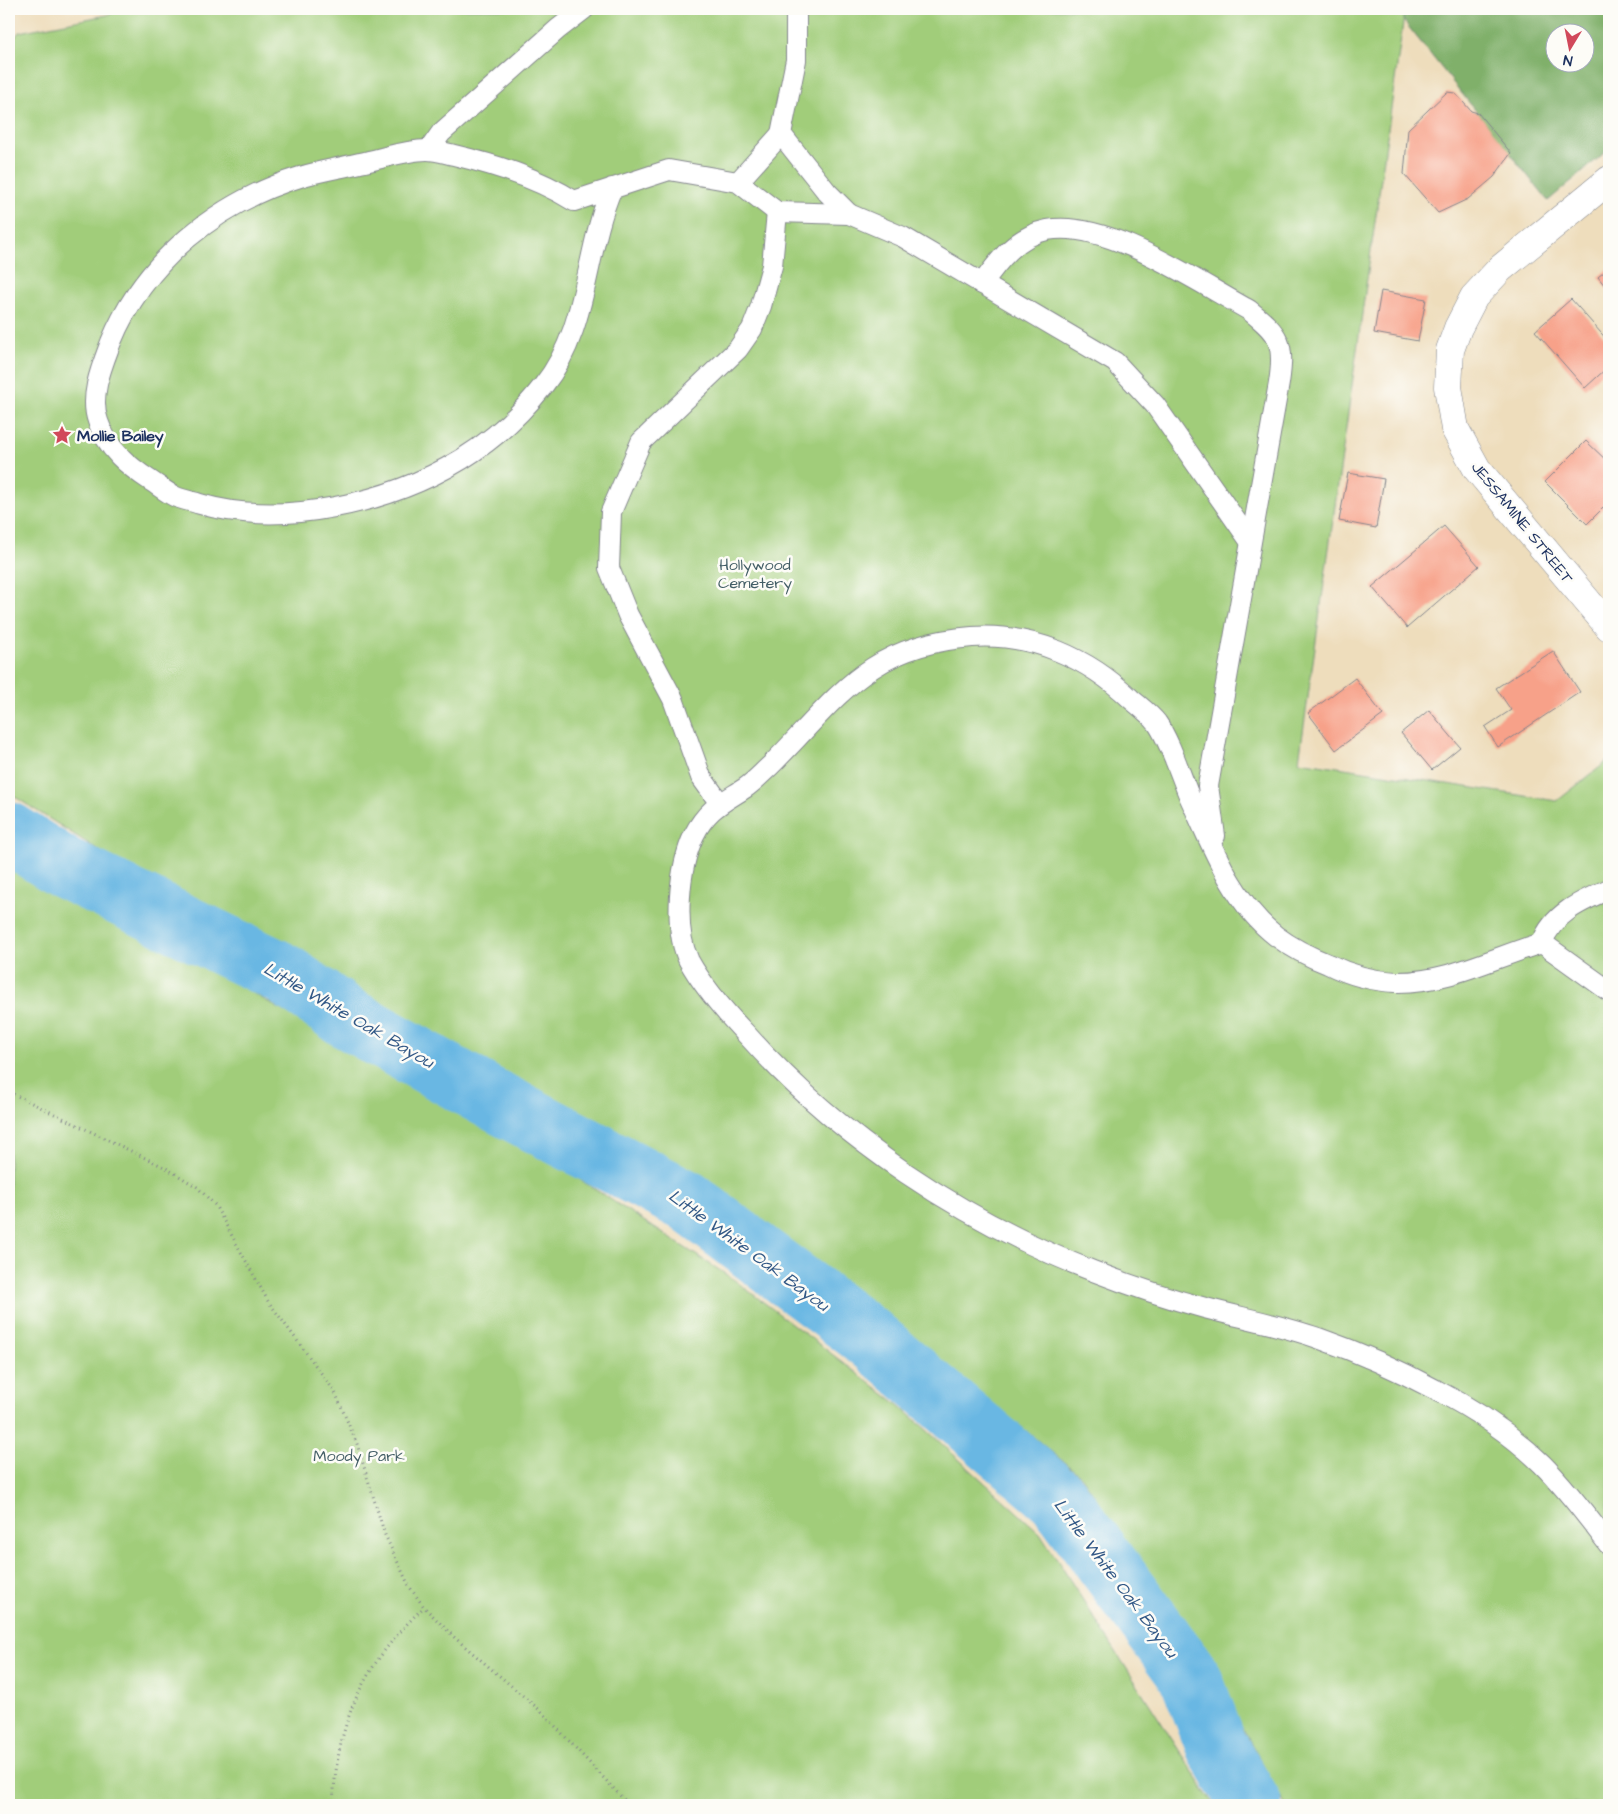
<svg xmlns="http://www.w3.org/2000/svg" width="1618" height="1814" viewBox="0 0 1618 1814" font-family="'Architects Daughter',sans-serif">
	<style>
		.green { fill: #a1cd7a; stroke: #5e7e6c }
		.forest { fill: #80b06a; stroke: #4e7064; fill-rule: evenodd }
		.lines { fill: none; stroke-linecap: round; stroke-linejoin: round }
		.river { stroke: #69b7e3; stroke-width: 62 }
		.building { fill: #f7a189 }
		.lane-casing { stroke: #84868d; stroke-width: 22 }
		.street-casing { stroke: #84868d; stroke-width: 29 }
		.path { stroke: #84868d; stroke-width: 3; stroke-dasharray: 1 4; stroke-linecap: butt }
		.lane { stroke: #fff; stroke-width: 20 }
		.street { stroke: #fff; stroke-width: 28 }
		.labels { text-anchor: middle; stroke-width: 5; stroke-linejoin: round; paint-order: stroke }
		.poi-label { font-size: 16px; font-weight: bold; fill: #1b2f5e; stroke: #fdfcf7; text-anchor: start }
		.street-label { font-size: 16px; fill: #1b2f5e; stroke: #fdfcf7 }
		.park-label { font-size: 16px; fill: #435e66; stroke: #fdfcf7 }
		.water-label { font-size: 18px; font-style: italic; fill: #325886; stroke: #fdfcf7 }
	</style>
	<rect width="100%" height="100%" fill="#fdfcf7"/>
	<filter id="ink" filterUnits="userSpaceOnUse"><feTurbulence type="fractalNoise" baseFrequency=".02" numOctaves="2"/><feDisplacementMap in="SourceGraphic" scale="10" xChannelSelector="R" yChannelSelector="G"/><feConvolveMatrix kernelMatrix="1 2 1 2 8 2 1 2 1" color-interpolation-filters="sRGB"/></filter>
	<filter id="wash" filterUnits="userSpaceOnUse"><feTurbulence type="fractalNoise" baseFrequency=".0096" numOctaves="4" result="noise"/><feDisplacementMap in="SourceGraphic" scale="20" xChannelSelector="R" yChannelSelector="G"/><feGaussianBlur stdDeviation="1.12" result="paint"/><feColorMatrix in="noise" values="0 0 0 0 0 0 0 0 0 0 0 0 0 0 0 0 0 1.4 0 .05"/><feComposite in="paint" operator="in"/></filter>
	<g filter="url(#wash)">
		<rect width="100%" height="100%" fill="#eeddbc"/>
		<g class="green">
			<polygon points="125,9 1405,9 1299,761 1557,801 1609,760 1609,1805 1285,1805 1203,1656 1082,1477 910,1335 748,1222 473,1062 144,879 9,793 9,45 19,32 107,15"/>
			<polygon points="9,862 186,953 352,1052 573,1175 733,1279 899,1405 1040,1533 1214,1805 9,1805"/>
		</g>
		<path class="forest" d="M1405,9H1609V149L1548,201L1403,20ZM1556,32H1586V62H1556Z"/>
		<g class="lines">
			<polyline class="river" points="9,833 61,866 282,973 349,1019 492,1099 687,1201 871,1339 1058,1498 1191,1678 1217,1747 1251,1805"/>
		</g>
		<g id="blocks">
			<g class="building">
				<polygon points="1447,92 1455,93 1471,111 1478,113 1511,153 1494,177 1468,199 1438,213 1404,174 1408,129"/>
				<polygon points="1609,268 1609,291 1598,277"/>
				<polygon points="1381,291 1426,299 1418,341 1374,333"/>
				<polygon points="1571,299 1609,342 1609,366 1585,388 1535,331"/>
				<polygon points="1586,441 1609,463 1609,502 1587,524 1545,482"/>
				<polygon points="1348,473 1384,479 1376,528 1339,521"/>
				<polygon points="1444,526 1479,566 1407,628 1372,587"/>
				<polygon points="1553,651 1580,692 1498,747 1485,727 1511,710 1496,688"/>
				<polygon points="1355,678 1383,715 1336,750 1308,713"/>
				<polygon points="1429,710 1460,747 1432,770 1401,733"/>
			</g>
		</g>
	</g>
	<g filter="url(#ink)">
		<use href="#blocks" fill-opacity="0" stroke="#84868d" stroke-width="1"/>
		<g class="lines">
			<defs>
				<g id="lane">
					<polyline points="796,9 796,60 781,134 827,192 849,214"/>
					<polyline points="429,150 441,133 558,29 584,9"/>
					<polyline points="738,182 781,134"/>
					<path d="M612,188C584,253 589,329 543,386C521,414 493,440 462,459C390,503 283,528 200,504C192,501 182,500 174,496C166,492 159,486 151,481C128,466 107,449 98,421C89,396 102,366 111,342C144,261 218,202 300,177C319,171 340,168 360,163C381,159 405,150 427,150C435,150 445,153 454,155C496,165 538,178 574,201L669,170L738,182L777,212L849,214L903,237L1115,362L1155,405L1250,541"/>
					<path d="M982,284C998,261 1017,236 1047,230C1107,219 1197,282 1249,310C1280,335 1285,343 1279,383L1208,786L1215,836"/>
					<polyline points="719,802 701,777 673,699 628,615 609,568 611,512 641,442 738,349 752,329 761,306 772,266 777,212"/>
					<path d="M1609,889C1582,901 1553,913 1542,943C1494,957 1447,983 1396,982C1373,981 1348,974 1328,964C1310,957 1292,948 1276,936C1233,903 1212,846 1190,798C1181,777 1170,741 1157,723C1150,714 1139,706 1131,699C1088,658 1033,633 972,637C867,645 838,698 771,765C762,773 754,782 745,788C722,803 707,809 694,835C679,867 673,929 689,961C704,988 726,1013 747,1035C840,1139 963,1221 1093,1271C1129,1285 1167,1298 1205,1308C1243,1318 1281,1325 1318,1338C1358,1352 1399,1370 1436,1390C1474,1409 1511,1434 1542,1464C1566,1488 1588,1517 1609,1545"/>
					<polyline points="1542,943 1609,991"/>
				</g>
				<polyline id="street" points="1609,180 1500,269 1474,297 1458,328 1450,350 1448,387 1455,429 1477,469 1609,627"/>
			</defs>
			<use href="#lane" class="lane-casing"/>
			<use href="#street" class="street-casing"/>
			<g class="path">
				<polyline points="9,1092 166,1168 197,1187 215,1205 268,1301 335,1392 357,1444 385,1535 409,1586 424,1607 455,1638 542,1712 629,1805"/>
				<path d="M333,1805C337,1721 362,1666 424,1607"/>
			</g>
			<use href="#lane" class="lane"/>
			<use href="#street" class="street"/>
		</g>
	</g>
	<defs>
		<symbol id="sight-bare" viewBox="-9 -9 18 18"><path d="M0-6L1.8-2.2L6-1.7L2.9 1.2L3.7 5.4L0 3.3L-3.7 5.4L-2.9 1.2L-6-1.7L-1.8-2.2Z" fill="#d1495b" stroke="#fdfcf7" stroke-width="2.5" paint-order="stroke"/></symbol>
	</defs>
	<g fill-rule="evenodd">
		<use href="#sight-bare" x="48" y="421" width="28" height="28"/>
	</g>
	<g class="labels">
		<g class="poi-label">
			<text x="77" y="441">Mollie Bailey</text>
		</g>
		<g class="street-label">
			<text transform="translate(1523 522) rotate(51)" y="6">JESSAMINE STREET</text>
		</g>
		<g class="park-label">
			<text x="755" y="570">Hollywood<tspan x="755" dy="18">Cemetery</tspan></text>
			<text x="359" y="1461">Moody Park</text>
		</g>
		<g class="water-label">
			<text transform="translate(349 1015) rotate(30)" y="6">Little White Oak Bayou</text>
			<text transform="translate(749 1250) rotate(36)" y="6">Little White Oak Bayou</text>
			<text transform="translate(1116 1578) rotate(53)" y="6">Little White Oak Bayou</text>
		</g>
	</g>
	<rect width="1618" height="1814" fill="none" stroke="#fdfcf7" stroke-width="30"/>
	<g transform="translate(1570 48) rotate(190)"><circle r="24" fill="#fdfcf7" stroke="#a3aaba"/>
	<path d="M0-4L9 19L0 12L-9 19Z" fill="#d1495b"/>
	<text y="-8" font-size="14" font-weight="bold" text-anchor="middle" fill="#1b2f5e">N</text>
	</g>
</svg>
